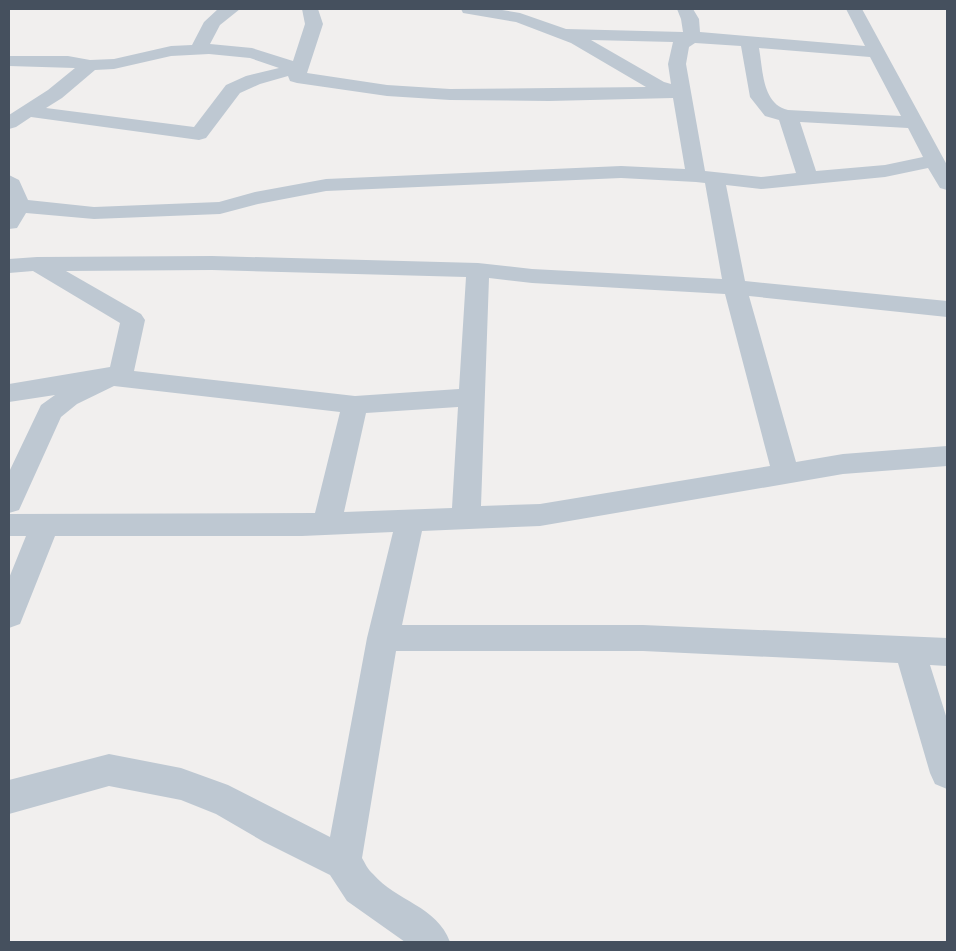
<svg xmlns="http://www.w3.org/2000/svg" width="956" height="951" viewBox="0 0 956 951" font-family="'Titillium Web',sans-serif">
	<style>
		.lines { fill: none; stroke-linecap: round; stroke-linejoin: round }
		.minor { fill: #bec8d2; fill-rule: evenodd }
	</style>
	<rect width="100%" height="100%" fill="#f1efee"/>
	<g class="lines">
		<path class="minor" d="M218,9H240L220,25L210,44L252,48L293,61L305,24L302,9H318L323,24L307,73L387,85L450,89L646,87L571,43L516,22L469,14L463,13L461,9H496L520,13L566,29L683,32L681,19L677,9H693L699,19L700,32L865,46L846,9H862L947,165V190L940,188L928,168L885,177L761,189L726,185L745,281L947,301V317L749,296L796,462L843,454L947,446V466L843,474L540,526L422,531L402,625H643L947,638V666L930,665L947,719V789L935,784L930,773L898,663L643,651H396L362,858C365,863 368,870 373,874C396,901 437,906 450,942H405L347,901L330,875L264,842L216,814L181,800L109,786L9,814V780L109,754L181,768L228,785L330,837L367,638L393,532L302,536H55L20,624L9,628V578L26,536H9V514L315,513L340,412L114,386L77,404L61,417L19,510L9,513V472L41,405L55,395L9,402V384L110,367L120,323L33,271L9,273V259L37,257L212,256L478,263L532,269L722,279L705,183L696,182L621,178L326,191L258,204L220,214L94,219L26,213L17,228L9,229V175L19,180L28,200L94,207L219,202L255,192L326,179L621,166L685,169L673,98L549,101L450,100L387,96L297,83L290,81L288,76L260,84L240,93L206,138L199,140L31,117L16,127L9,129V115L48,90L75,68L9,66V56H68L90,60L114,59L171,46L192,45L204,22ZM591,40L673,42L668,64L671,84L664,82ZM695,43L741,46L750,97L765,116L779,120L796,173L761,177L705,171L686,64L689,47ZM759,48L870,57L901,116L788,110C762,104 763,70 759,48ZM209,54L250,58L279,68L246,76L226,85L194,127L46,108L62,98L95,70L114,69L171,56ZM800,122L908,128L923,157L885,165L816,171ZM212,270L466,277L459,389L355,396L134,371L145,320L141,314L66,271ZM489,278L532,283L725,294L770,466L540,504L481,506ZM458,407L452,508L344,512L366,413Z"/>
	</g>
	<rect width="956" height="951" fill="none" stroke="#45505e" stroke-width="20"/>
</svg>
